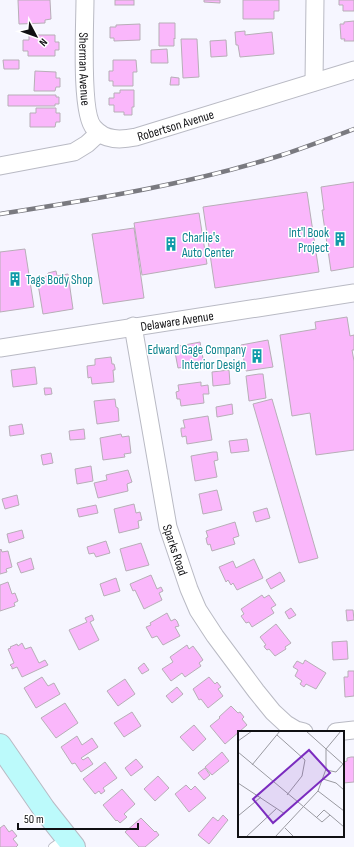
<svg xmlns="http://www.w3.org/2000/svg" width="354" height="847" viewBox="0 0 354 847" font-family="'Sofia Sans Condensed',sans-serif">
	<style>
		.building { fill: #fab7fb; stroke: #b7aeb7 }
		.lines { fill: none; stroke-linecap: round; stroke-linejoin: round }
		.lane-casing { stroke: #b9bac4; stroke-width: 10 }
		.street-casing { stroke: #b9bac4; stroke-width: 19 }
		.secondary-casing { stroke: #b9bac4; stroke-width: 24 }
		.lane { stroke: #fff; stroke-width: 8 }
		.street { stroke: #fff; stroke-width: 17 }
		.secondary { stroke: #bcfafb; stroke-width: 22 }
		.rail-casing { stroke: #7a7a80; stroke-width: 4.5 }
		.rail { stroke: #fff; stroke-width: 3; stroke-dasharray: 9; stroke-linecap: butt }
		.labels { text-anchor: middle; stroke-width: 3; stroke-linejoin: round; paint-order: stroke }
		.street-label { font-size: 13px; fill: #101013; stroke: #fff }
		.culture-label { font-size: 13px; fill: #0d838f; stroke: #fff; text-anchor: end }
		.inset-road { fill: none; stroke: #9a9aa1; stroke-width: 1 }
		.view { fill: #7b2cbf; fill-opacity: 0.15; stroke: #7b2cbf; stroke-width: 2 }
		.inset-edge { fill: none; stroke: #101013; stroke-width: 2 }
	</style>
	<rect width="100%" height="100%" fill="#f6f6ff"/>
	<g class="building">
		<polygon points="18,0 50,0 51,19 45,20 45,23 19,24"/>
		<rect x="115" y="0" width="19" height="5"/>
		<polygon points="204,0 220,0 220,3 204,2"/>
		<polygon points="243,0 279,0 279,11 274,11 274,19 243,19"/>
		<polygon points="339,0 354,0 354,11 343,11 343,5 339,5"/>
		<polygon points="354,21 354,41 344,41 345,39 341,39 340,24 344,24 344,22"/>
		<polygon points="159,23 175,23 175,39 174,38 174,46 159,46"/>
		<polygon points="140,24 140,40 114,41 114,38 110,38 110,27 116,27 116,25"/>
		<polygon points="245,31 245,35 272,32 274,54 240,57 238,45 236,45 235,32"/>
		<polygon points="29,35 55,35 55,42 59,42 59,50 55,50 55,56 28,56 28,51 23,51 23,40 29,40"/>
		<polygon points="181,39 197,39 199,77 183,78"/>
		<polygon points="226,40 227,56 211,57 210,41"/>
		<polygon points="167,49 168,63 151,63 151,50"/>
		<polygon points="3,60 19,60 19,69 4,69"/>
		<polygon points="113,60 136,60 137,72 133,72 133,86 113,86 113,81 109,81 109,71 113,71"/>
		<polygon points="35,71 56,72 56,78 60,78 60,87 56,87 55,91 34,91"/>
		<polygon points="171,77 179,78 179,85 170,85"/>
		<polygon points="120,90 134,90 134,107 132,107 132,115 124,115 124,112 114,112 114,105 109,105 109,98 114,98 114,93 120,93"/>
		<polygon points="8,95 56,95 56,97 59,97 59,104 55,104 55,106 8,106"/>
		<polygon points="36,108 56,108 56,113 60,113 60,122 56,122 55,127 30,127 30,113 36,113"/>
		<polygon points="354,182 354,267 331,271 322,210 324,210 321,187"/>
		<polygon points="307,192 319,272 215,288 203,207"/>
		<polygon points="199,213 207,264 142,275 134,223"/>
		<polygon points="134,228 144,298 103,304 92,234"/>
		<polygon points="25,249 34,307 0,312 0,252"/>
		<polygon points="56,271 57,276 68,274 73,309 43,314 37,278 48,276 48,273"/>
		<polygon points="347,317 350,336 354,335 354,350 352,350 354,361 354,450 316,455 310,413 292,416 280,335 316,329 315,322"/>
		<polygon points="268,340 273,367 246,371 241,345"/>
		<polygon points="200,342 204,364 178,368 174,347"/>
		<polygon points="111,357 112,364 114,364 115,368 115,370 113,370 114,382 92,384 91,377 88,378 87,366 95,365 95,359"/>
		<polygon points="35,367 37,384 13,387 11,370"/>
		<polygon points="229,370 230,384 213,386 212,372"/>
		<polygon points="259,374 263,374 266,398 249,401 246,376"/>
		<polygon points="201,382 201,386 208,385 209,394 203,394 204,403 181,406 180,399 177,399 176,392 179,391 178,385"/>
		<polygon points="44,388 51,388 52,394 45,395"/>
		<polygon points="115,399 116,407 118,408 119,421 97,424 94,401"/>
		<polygon points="272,399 318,558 299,563 253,404"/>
		<polygon points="232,404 233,414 217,417 216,407"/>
		<polygon points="208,416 212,440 187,444 186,436 182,437 181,431 181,428 185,428 183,420"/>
		<polygon points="22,424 24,434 10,436 9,426"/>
		<polygon points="84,429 85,439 70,440 69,431"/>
		<polygon points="121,434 122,437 129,436 131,453 124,454 125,457 103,460 100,438"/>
		<polygon points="247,439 249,451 231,453 229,441"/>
		<polygon points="213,452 217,452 218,460 214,461 217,477 195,481 191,456"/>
		<polygon points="51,453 53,463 43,465 41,455"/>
		<polygon points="91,466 93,481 77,484 75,469"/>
		<polygon points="128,470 132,482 127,484 128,491 98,498 94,483 107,480 106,475"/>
		<polygon points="217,490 222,510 203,514 199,494"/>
		<polygon points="17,495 19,505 5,509 2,499"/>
		<polygon points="134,504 136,513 140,512 142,520 138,521 139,528 119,533 114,509"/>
		<polygon points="96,505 98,513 79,517 77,509"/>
		<polygon points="267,508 270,518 256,522 253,512"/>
		<polygon points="235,522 239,536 233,538 235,544 212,551 210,544 208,545 207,543 206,538 208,537 206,531"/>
		<polygon points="22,530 24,538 9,543 7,534"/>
		<polygon points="106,541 110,553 96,557 94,553 89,554 87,547"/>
		<polygon points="141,543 149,565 126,571 120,549"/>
		<polygon points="1,549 2,552 8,551 12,567 6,569 7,572 0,574 0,550"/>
		<polygon points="31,558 34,569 21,573 17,563"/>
		<polygon points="254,559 263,578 237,590 233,583 231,585 228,580 226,582 219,567 233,561 236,568"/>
		<polygon points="280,572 285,581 271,589 266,580"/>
		<polygon points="151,575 157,589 161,587 163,591 159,593 162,600 144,609 135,590 133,591 130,584"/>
		<polygon points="116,578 120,591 104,596 100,584"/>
		<polygon points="8,582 12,594 15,593 18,601 14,603 15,606 0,611 0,585"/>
		<polygon points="262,595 264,598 269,595 276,605 271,608 274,613 252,627 249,622 246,623 241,616 244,614 241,609"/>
		<polygon points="291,608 296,615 289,619 285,612"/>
		<polygon points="346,610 353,610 354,620 347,621"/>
		<polygon points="167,613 171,621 175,619 177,621 179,626 175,627 180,636 163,645 157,636 152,638 146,627 151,625 150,623"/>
		<polygon points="92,615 94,620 90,622 99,640 79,650 69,630 87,622 85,618"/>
		<polygon points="276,624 291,643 285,647 286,649 275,656 269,649 267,650 265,648 264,646 266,645 260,637"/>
		<polygon points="347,641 348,659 333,660 332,642"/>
		<polygon points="22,643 25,649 31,647 39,663 45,660 48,665 22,677 17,667 12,669 12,667 10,665 14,663 8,649 11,648 10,647 17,644 18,646"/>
		<polygon points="187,645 189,649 193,646 199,654 203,660 199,663 201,666 185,677 182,673 171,681 162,669 173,662 170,657"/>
		<polygon points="305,660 326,673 316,689 306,684 304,687 300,684 302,681 295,676 298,670 293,667 297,661 303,664"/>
		<polygon points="144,663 149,670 142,674 138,668"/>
		<polygon points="348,671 354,671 354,696 345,697 344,677 348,677"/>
		<polygon points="42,677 48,686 54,683 60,694 36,708 24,688"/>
		<polygon points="209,677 215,684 217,682 221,687 218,689 223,696 208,708 201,699 199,700 193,689"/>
		<polygon points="125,679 135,694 118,706 107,691"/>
		<polygon points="177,687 183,694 172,703 166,696"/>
		<polygon points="65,703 78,723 56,738 41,718"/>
		<polygon points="231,706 238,713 240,712 244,717 242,719 247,725 225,744 210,726 220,718 219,717"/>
		<polygon points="132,712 141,726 124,737 114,723"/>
		<polygon points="194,725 206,739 193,751 180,737"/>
		<polygon points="77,736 82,745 92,738 98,747 81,758 83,760 88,757 93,764 81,772 75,763 72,764 61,747"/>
		<polygon points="222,752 229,761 212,775 205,767"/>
		<polygon points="351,757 354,757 354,782 343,783 343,762 347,761 347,758"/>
		<polygon points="136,759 143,767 131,776 125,768"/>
		<polygon points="105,762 117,778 103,788 105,791 101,794 99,791 95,794 83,779"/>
		<polygon points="205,768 210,775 204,780 198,773"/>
		<polygon points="158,776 169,788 155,801 144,789"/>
		<polygon points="186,785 191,790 195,786 206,798 189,812 175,794"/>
		<polygon points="122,789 135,804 124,814 127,817 120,823 117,820 116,821 103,805"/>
		<polygon points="223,815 228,820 209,844 198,835 213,817 218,821"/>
		<polygon points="141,818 155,832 156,831 159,835 145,847 139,847 125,832"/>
		<polygon points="4,825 9,832 12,830 17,836 13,839 18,845 16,847 0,847 0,828"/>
	</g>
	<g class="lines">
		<defs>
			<polyline id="lane" points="53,847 66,838"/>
			<g id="street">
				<path id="s1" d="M85,0C85,23 80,114 94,128C105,141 121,140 136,137L354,70"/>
				<polyline points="314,82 315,0"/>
				<polyline points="0,166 74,152 87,144 99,133"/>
				<path id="s2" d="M133,326L168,527L189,589L198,610L215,636L256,691L273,712L286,724L296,730L304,732"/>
				<path id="s3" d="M0,348L354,293"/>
				<polyline points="336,732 354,730"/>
			</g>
			<polyline id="secondary" points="0,745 44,809 74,847"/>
		</defs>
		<use href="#lane" class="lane-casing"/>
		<use href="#street" class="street-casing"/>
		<use href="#secondary" class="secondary-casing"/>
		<use href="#lane" class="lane"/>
		<use href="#street" class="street"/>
		<use href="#secondary" class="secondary"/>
		<defs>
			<path id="rail" d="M0,214C95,199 191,184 282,155C306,147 330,138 354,129"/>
		</defs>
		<use href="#rail" class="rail-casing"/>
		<use href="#rail" class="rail"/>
	</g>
	<defs>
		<symbol id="building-bare" viewBox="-9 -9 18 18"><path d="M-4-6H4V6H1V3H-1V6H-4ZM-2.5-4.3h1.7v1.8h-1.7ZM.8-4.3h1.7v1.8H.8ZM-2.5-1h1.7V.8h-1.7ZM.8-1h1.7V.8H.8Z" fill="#0f9aa8" stroke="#fff" stroke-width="2.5" paint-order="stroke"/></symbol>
	</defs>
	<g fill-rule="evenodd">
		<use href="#building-bare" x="330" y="229" width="20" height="20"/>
		<use href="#building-bare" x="161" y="234" width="20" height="20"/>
		<use href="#building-bare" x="5" y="269" width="20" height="20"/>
		<use href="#building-bare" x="247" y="346" width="20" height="20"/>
	</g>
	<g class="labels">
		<g class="street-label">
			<text dy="5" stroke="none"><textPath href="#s1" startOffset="69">Sherman Avenue</textPath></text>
			<text dy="5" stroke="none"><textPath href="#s1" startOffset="216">Robertson Avenue</textPath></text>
			<text dy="5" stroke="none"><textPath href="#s3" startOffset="179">Delaware Avenue</textPath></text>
			<text dy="5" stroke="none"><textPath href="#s2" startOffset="228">Sparks Road</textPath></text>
		</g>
		<g class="culture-label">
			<text x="329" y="237">Int'l Book<tspan x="329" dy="15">Project</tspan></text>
			<text x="182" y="242" text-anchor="start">Charlie's<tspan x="182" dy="15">Auto Center</tspan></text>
			<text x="26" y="284" text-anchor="start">Tags Body Shop</text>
			<text x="246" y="354">Edward Gage Company<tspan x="246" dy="15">Interior Design</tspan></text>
		</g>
	</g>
	<g transform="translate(238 731)">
		<rect width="106" height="106" fill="#f6f6ff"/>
		<path class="inset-road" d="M68,0L106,34M39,4L67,29L64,45L49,64M0,10L14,0M0,21L84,91L92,84L106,96M14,34L42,0M88,39L98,41L105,33M85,48L98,52L106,59M0,52L47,83M80,60L106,80M0,85L23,66M78,87L86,79L92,84M47,97L56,106M8,106L39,77M37,106L80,60L88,38V18L103,0"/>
		<path class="view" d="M71,19L92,42L35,92L15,68Z"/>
		<rect width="106" height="106" class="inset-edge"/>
	</g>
	<g transform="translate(36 36) rotate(131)" stroke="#ffffff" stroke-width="3" paint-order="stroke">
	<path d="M0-3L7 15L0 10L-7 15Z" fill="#101013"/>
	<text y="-6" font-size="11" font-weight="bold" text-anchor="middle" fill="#101013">N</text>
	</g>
	<path d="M18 823v6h120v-6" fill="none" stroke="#101013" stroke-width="2"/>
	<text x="24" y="823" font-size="12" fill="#101013" stroke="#ffffff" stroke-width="3" paint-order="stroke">50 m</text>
</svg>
